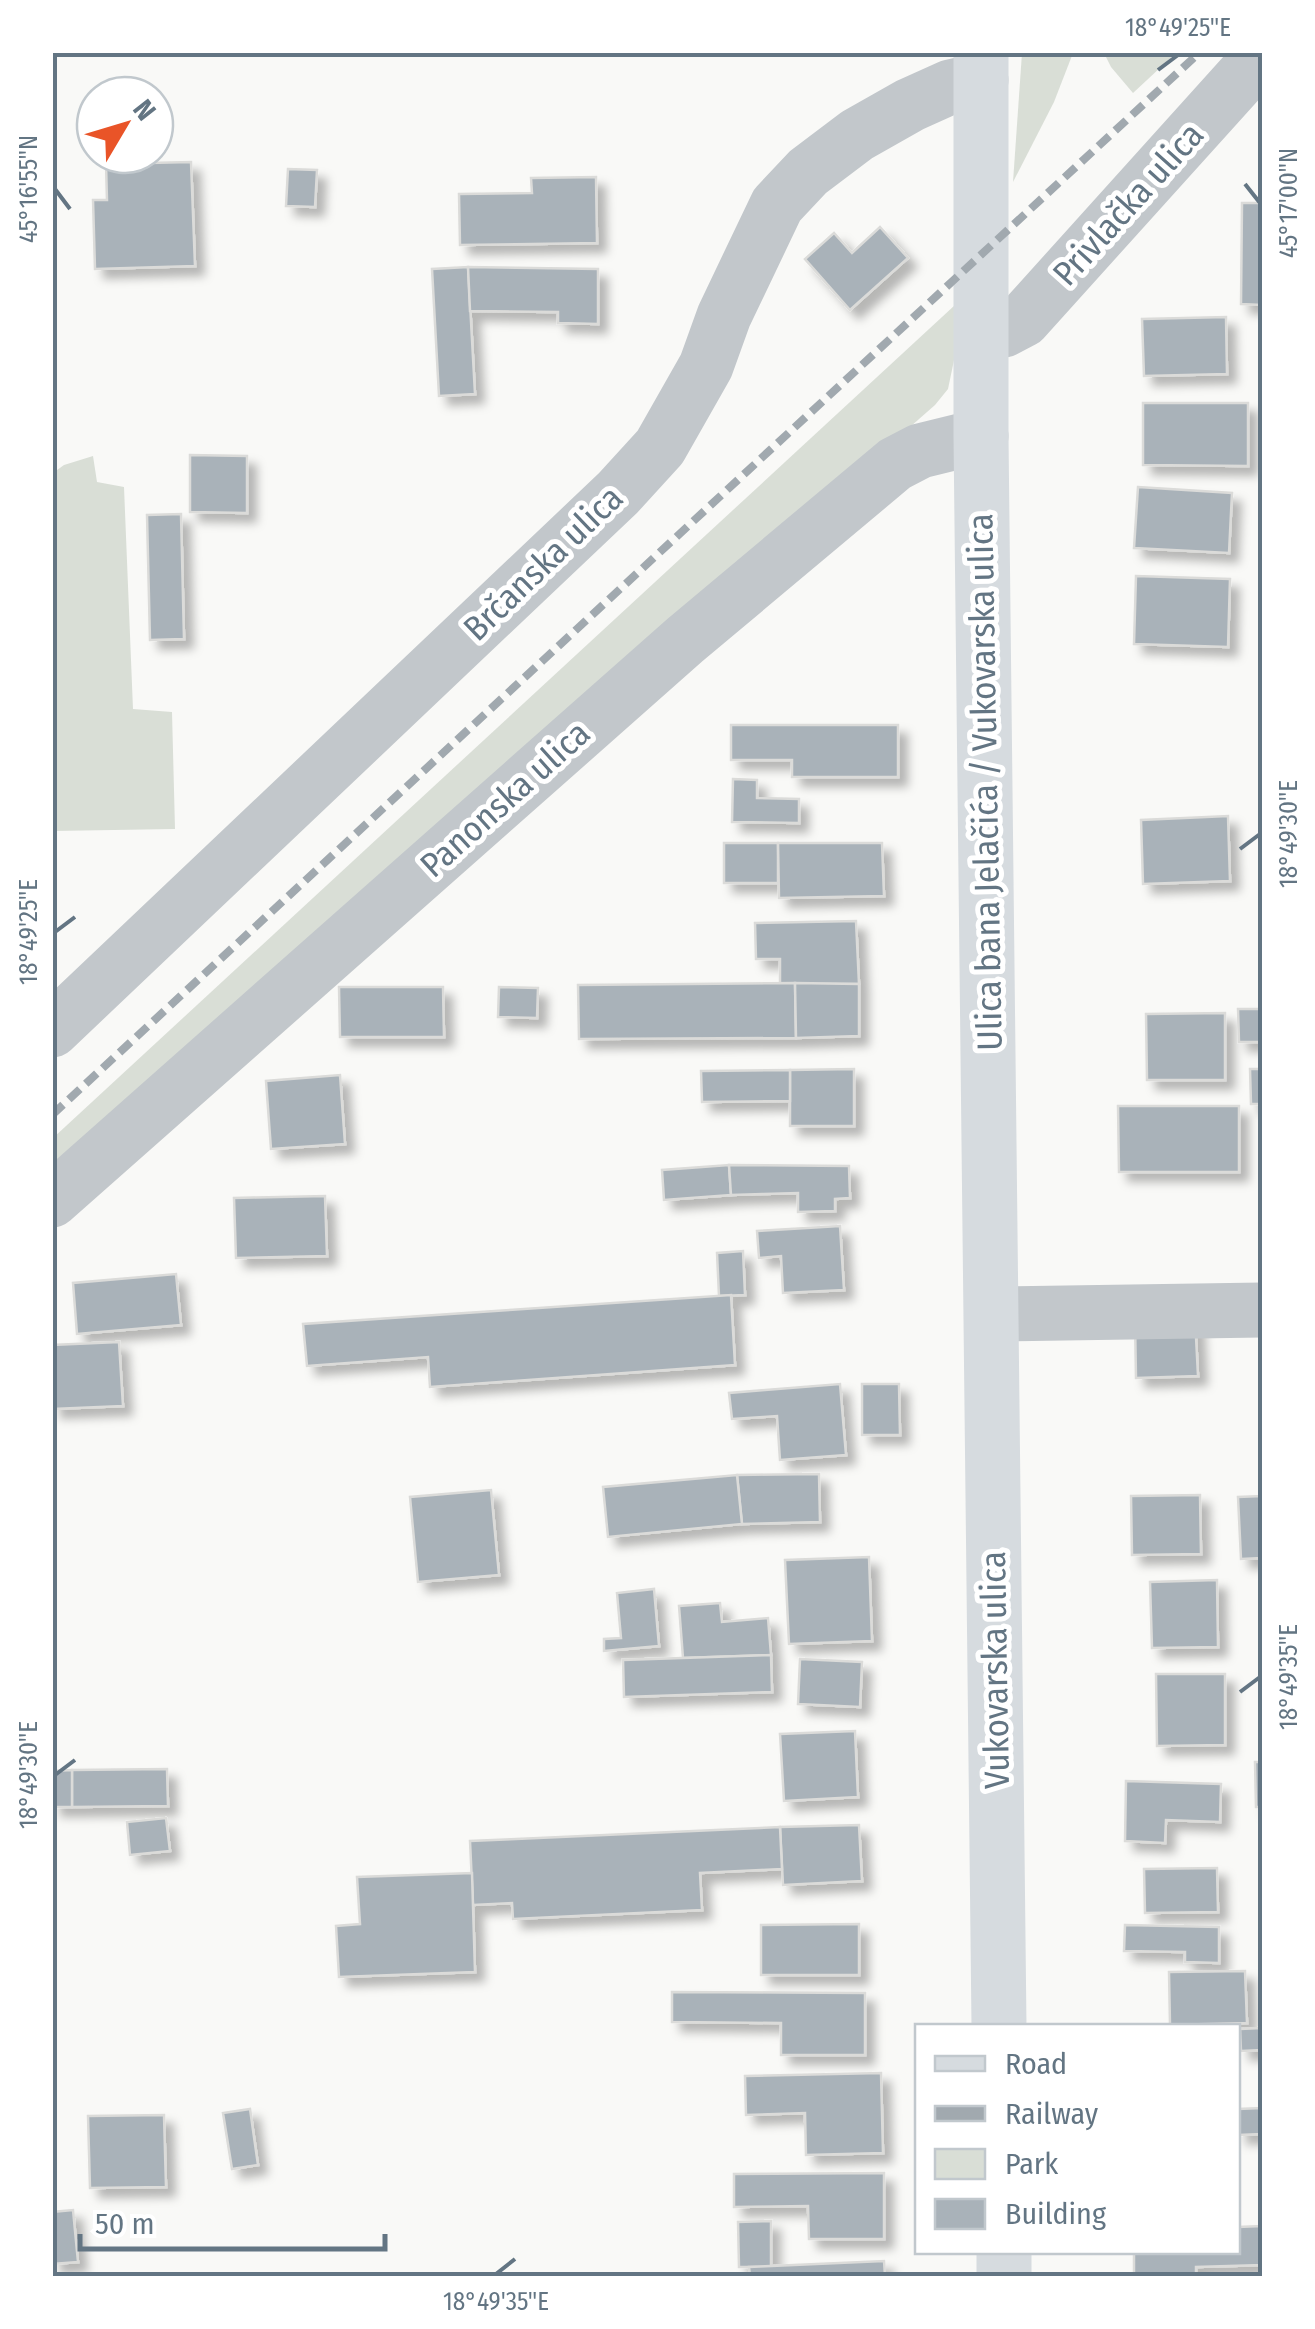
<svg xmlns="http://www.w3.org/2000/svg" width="1315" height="2329" viewBox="0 0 1315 2329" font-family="'Fira Sans Condensed',sans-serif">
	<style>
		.green { fill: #d9ded6 }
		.building { fill: #a9b2b9; stroke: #dbdbd9; stroke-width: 2.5; filter: url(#shadow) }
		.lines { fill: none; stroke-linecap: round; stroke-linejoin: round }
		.minor { stroke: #c2c7cb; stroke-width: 55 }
		.major { stroke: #d6dbdf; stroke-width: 55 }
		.rail { stroke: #a1a9af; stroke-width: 8; stroke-dasharray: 15 8; stroke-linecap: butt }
		.ticks { fill: none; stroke: #637583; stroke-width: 4 }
		.labels { text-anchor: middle; stroke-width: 10; stroke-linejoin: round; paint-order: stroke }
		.street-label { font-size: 35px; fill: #637583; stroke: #fff }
		.neatline { fill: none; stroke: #637583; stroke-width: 4 }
		.ticks-label { font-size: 25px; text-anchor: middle; fill: #637583 }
	</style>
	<defs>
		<filter id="shadow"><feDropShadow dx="9" dy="9" stdDeviation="5" flood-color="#0004"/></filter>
	</defs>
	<rect width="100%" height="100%" fill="#f9f9f7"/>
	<g class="green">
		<polygon points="1022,53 1073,53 1054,102 1013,182"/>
		<polygon points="1104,53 1176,53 1133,93 1111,67"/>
		<polygon points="968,293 948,389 935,405 53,1180 53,1138"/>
		<polygon points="93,456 97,482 124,487 133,709 172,712 175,829 53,831 53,473 64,465"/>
	</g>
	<g class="building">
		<polygon points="191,162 195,266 95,269 93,200 107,200 106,164"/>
		<polygon points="288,169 317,170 315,207 286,206"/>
		<polygon points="596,177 597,243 460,245 459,194 532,193 531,178"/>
		<polygon points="1242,203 1262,203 1262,305 1241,304"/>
		<polygon points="880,227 908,258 850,310 805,259 834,233 852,253"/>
		<polygon points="468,267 475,394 439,396 432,269"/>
		<polygon points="468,267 598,269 598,324 558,323 558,312 470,311"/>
		<polygon points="1226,317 1227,374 1144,376 1142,319"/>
		<polygon points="1143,403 1248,403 1248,466 1143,465"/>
		<polygon points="190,455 247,456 247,513 190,512"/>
		<polygon points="1138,487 1232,493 1229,553 1134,548"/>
		<polygon points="181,514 184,639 150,640 147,515"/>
		<polygon points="1136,576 1230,579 1228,647 1134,644"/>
		<polygon points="731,725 898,725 898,777 792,777 792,760 731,760"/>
		<polygon points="733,779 757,780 757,798 799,799 799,823 732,822"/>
		<polygon points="1228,816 1230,881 1143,884 1141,820"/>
		<rect x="724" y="843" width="54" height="40"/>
		<polygon points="778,843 882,843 884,896 779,898"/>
		<polygon points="856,921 859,984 780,984 780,959 756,959 755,923"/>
		<polygon points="795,983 796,1038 579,1039 578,985"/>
		<polygon points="795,983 859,984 859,1036 796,1038"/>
		<polygon points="339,987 443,987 444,1037 340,1037"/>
		<polygon points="499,987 538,988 537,1018 498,1017"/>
		<polygon points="1238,1009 1262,1009 1262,1042 1239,1042"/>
		<polygon points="1225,1013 1225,1080 1147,1080 1146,1014"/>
		<polygon points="854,1069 854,1126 790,1126 790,1070"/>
		<polygon points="1250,1069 1262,1069 1262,1104 1251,1104"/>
		<polygon points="790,1070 790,1101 702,1102 701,1071"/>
		<polygon points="340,1075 345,1144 271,1149 266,1081"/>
		<polygon points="1118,1106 1239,1106 1239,1172 1119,1172"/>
		<polygon points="729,1165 731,1195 664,1200 662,1170"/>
		<polygon points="729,1165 849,1166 850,1198 835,1199 835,1211 798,1212 798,1193 731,1195"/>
		<polygon points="325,1196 327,1256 236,1258 234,1198"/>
		<polygon points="840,1226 844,1290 783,1293 781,1256 759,1258 757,1231"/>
		<polygon points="743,1251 745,1295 719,1296 717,1253"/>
		<polygon points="176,1274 181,1325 77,1334 73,1283"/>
		<polygon points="731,1295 735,1365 430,1387 428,1357 307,1366 303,1324"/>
		<polygon points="1195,1317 1198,1376 1136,1378 1135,1319"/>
		<polygon points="119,1342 123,1406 52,1409 52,1345"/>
		<polygon points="840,1384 846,1455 780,1460 777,1416 732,1419 729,1393"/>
		<polygon points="862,1384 899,1384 900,1435 862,1435"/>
		<polygon points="819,1474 820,1522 742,1524 737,1475"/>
		<polygon points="737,1475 742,1524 608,1537 603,1487"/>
		<polygon points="491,1490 499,1575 418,1582 410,1497"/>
		<polygon points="1200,1495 1201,1554 1132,1555 1131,1496"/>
		<polygon points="1262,1496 1262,1558 1241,1559 1238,1497"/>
		<polygon points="869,1557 872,1641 789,1644 785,1560"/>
		<polygon points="1217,1580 1218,1647 1152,1648 1150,1582"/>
		<polygon points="654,1589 659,1646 604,1651 604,1639 621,1638 617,1593"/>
		<polygon points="720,1603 722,1622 768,1618 771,1655 683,1658 679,1606"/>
		<polygon points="771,1655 772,1692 624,1697 623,1660"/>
		<polygon points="800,1659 862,1662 860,1707 798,1704"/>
		<polygon points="1156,1674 1225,1674 1225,1745 1157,1746"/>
		<polygon points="855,1731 858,1797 784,1801 780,1734"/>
		<polygon points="1255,1762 1262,1762 1262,1807 1256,1807"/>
		<polygon points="167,1769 168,1806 72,1807 72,1770"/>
		<polygon points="72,1770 72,1807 52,1807 52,1771"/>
		<polygon points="1126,1781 1221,1784 1220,1822 1166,1820 1165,1843 1125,1841"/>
		<polygon points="166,1818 170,1851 130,1855 127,1822"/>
		<polygon points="859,1825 862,1881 783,1885 780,1827"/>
		<polygon points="780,1827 782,1869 700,1873 702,1910 513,1919 512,1903 473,1905 470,1841"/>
		<polygon points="1217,1868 1218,1912 1145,1913 1144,1869"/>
		<polygon points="472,1873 475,1972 339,1977 336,1926 360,1924 357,1877"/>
		<polygon points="859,1924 859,1975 761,1975 761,1925"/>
		<polygon points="1125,1925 1219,1927 1219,1963 1185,1962 1185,1952 1124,1951"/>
		<polygon points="1245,1971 1247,2023 1170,2025 1169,1972"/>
		<polygon points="672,1992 865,1993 865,2055 781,2055 781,2023 672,2022"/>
		<polygon points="1262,2028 1262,2050 1241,2051 1240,2029"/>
		<polygon points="881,2073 883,2153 806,2155 805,2113 746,2115 745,2076"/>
		<polygon points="1262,2108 1262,2134 1238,2135 1238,2109"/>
		<polygon points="250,2109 258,2165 232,2169 223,2113"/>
		<polygon points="164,2115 166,2187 90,2188 88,2116"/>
		<polygon points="884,2173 884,2239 809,2239 808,2206 734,2207 734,2174"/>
		<polygon points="73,2210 78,2262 52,2264 52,2212"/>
		<polygon points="771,2221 771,2267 739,2267 738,2222"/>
		<polygon points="1262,2226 1262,2265 1196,2267 1196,2276 1134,2276 1134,2252 1238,2252 1238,2227"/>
		<polygon points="884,2261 885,2276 750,2276 749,2267"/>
	</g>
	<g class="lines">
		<g class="minor">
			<polyline points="982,334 1004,330 1023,320 1262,55"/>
			<polyline points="52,1030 618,493 660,447 706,366 724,316 777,205 808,172 857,135 910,105 950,87 981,80"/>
			<polyline points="52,1200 685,640 895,464 920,451 981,436"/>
			<polyline points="992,1314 1262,1310"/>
		</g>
		<g class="major">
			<polyline points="981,52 981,436 999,2026"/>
			<polyline points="1004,2252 1004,2276"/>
		</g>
		<polyline class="rail" points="52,1115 1200,52"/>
	</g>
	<path class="ticks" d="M1158,70L1178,55M1245,184L1260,203M55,189L70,209M1240,849L1260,834M55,932L75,917M1240,1692L1260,1677M55,1775L75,1760M496,2274L515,2259"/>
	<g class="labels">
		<g class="street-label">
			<text transform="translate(1128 204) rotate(-48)" y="12">Privlačka ulica</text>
			<text transform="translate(543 563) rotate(-44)" y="12">Brčanska ulica</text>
			<text transform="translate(985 782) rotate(-91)" y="12">Ulica bana Jelačića / Vukovarska ulica</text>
			<text transform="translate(505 799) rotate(-42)" y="12">Panonska ulica</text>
			<text transform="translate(995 1670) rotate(-91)" y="12">Vukovarska ulica</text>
		</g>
	</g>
	<rect width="1315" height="2329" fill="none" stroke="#ffffff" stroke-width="110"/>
	<rect x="915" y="2024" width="325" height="230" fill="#ffffff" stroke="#c1c8cd" stroke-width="2.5"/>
	<rect x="935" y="2056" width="50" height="15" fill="#d6dbdf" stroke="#c1c8cd" stroke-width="2.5"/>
	<text x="1005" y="2074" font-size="30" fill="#637583">Road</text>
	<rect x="935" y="2106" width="50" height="15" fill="#a1a9af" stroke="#c1c8cd" stroke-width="2.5"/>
	<text x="1005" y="2124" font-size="30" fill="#637583">Railway</text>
	<rect x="935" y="2149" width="50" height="30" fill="#d9ded6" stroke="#c1c8cd" stroke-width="2.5"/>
	<text x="1005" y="2174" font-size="30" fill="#637583">Park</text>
	<rect x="935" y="2199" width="50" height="30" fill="#a9b2b9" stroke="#c1c8cd" stroke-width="2.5"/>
	<text x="1005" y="2224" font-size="30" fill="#637583">Building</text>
	<g transform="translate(125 125) rotate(52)"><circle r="48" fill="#ffffff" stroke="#c1c8cd" stroke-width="2.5"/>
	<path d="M0-8L18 38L0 25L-18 38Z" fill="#e95428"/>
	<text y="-15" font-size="28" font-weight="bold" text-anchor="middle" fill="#637583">N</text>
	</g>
	<path d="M80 2234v15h305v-15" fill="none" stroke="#637583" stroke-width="5"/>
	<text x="95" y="2234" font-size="30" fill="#637583" stroke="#ffffff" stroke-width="8" paint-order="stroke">50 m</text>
	<rect x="55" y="55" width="1205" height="2219" class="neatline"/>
	<g class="ticks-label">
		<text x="1178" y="36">18°49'25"E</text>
		<text transform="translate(28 189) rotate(-90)" y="9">45°16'55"N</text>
		<text transform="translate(1288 203) rotate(-90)" y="9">45°17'00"N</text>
		<text transform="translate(1288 834) rotate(-90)" y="9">18°49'30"E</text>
		<text transform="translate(28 932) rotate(-90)" y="9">18°49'25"E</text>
		<text transform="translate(1288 1677) rotate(-90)" y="9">18°49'35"E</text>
		<text transform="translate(28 1775) rotate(-90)" y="9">18°49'30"E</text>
		<text x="496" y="2310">18°49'35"E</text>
	</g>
</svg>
